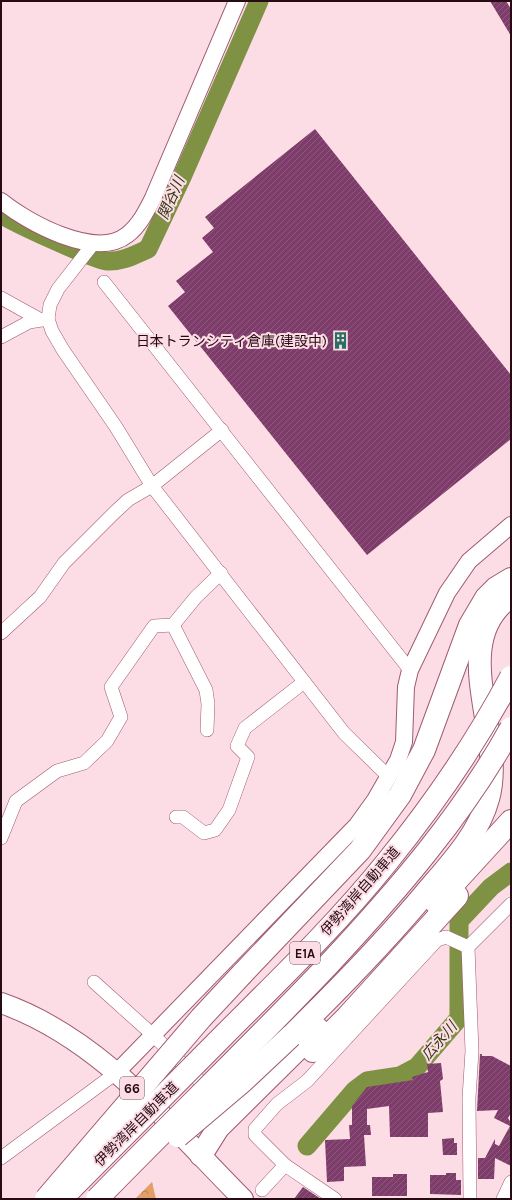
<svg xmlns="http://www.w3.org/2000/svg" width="512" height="1200" viewBox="0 0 512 1200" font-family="Karla,'Noto Sans JP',sans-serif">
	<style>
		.forest { fill: url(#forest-crowns) }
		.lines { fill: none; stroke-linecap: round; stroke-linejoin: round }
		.river { stroke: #7f9142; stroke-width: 19 }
		.building { fill: url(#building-hatch) }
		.minor-casing { stroke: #9f5a70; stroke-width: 14 }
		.tertiary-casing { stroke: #9f5a70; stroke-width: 18 }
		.primary-casing { stroke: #9f5a70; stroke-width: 22 }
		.motorway-casing { stroke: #9f5a70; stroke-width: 24 }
		.minor { stroke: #fff; stroke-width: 13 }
		.tertiary { stroke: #fff; stroke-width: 16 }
		.primary { stroke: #fff; stroke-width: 20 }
		.motorway { stroke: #fff; stroke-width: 22 }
		.motorway-bridge-casing { stroke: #9f5a70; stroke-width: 24; stroke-linecap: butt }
		.motorway-bridge { stroke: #fff; stroke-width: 22 }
		.labels { text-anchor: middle; stroke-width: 4; stroke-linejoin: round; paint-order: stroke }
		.shield { fill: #fddde5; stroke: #664a53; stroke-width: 1 }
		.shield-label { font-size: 13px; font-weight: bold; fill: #260b14 }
		.poi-label { font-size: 14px; fill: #260b14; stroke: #fddde5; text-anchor: end }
		.street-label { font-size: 14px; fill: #260b14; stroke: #fddde5 }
		.water-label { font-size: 15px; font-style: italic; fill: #323a17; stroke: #fddde5 }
	</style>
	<defs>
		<pattern id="forest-crowns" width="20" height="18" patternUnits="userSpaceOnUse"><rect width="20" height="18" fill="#e29f67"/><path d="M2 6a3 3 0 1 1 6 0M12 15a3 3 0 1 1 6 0" fill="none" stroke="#b78054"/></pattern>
		<pattern id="building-hatch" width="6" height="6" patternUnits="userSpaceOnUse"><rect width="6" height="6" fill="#7d3c69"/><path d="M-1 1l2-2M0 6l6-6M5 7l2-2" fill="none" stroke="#8d5a7d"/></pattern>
	</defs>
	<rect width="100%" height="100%" fill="#fddde5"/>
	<polygon class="forest" points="152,1182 156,1199 135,1199"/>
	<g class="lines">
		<g class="river">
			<path d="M1,214C10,221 97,261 107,261C122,262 134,255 148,249L182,177L259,1"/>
			<polyline points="307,1146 355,1090 367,1081 400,1076 417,1067 459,1018 459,921 491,887 511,872"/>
		</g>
	</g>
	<g class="building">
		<polygon points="490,1 506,1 511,9 511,36"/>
		<polygon points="315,129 511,375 511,439 367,555 168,306 185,292 176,281 213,252 202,238 214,228 205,217"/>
		<polygon points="480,1054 482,1054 482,1056 492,1056 511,1066 511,1113 508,1118 511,1123 511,1166 495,1158 494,1179 478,1179 478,1158 485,1158 495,1139 495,1144 499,1146 510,1126 494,1118 498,1110 477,1111"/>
		<polygon points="441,1063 443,1079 440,1081 443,1112 428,1113 428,1137 390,1137 389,1106 367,1109 367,1125 370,1125 371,1135 364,1135 366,1166 344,1167 344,1181 327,1182 325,1140 350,1139 349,1125 352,1125 352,1106 367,1087 413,1080 412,1077 428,1072 427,1064"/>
		<polygon points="454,1138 454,1143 457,1143 457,1155 443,1155 442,1139"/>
		<polygon points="446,1173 456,1173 456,1180 461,1180 461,1195 430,1194 430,1175 446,1175"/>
		<polygon points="393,1174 407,1174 407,1196 372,1196 372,1177 393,1177"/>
		<polygon points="303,1187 321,1199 294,1199"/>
	</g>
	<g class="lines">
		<defs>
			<g id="minor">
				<polyline points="93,244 58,289 50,305 48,319 52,331 63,350 116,427 152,486 344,733 389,777"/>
				<polyline points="104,282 410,670"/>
				<polyline points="1,298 39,319"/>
				<polyline points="1,337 29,322 48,319"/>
				<polyline points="173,625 206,690 208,704 207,730"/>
				<polyline points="1,633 40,597 64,563 114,513 128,500 152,486 222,430"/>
				<polyline points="176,817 183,817 204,833 215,830 229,810 248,757 237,746 245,728 304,682"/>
				<polyline points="1,838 16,801 57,771 84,763 107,741 121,717 111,687 154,626 173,625 196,597 221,573"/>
				<polyline points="94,982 153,1035 212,1093"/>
				<polyline points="1,1158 116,1073"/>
				<polyline points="262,1190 285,1165"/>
				<polyline points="335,1199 285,1165 255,1135 255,1129 277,1104 307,1081 437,940 446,937 468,947"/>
				<polyline points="470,1199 469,1098 472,1051 468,947 511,904"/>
				<polyline points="503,1199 511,1182"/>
			</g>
			<g id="tertiary">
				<path d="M1,201C27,222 95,260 127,235C139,226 146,212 153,198L237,1"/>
				<polyline points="116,1073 357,825 375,800 398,760 404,742 406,687 410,670 447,593 469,561 511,525"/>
			</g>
			<path id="primary" d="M1,1003C101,1038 171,1127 243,1199"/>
			<g id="motorway">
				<polyline points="436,903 511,821"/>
				<polyline points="242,974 360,850 400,795 424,750 470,625 486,598 496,588 511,579"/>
				<path d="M291,1036C339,989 386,941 429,889C452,862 479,833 488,799C507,735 445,643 511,596"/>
				<polyline points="313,1051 347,1017 457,896"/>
				<polyline points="201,1155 218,1128 318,1029"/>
			</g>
		</defs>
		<use href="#minor" class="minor-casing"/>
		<use href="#tertiary" class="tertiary-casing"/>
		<use href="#primary" class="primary-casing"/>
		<use href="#motorway" class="motorway-casing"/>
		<use href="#minor" class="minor"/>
		<use href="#tertiary" class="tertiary"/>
		<use href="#primary" class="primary"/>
		<use href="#motorway" class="motorway"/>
		<defs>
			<g id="motorway-bridge">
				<polyline points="178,1136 243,1081 291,1036"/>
				<polyline points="46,1199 201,1018 242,974"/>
				<path d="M61,1199C116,1144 171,1089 225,1034C281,978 338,923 387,862C434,804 476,743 511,677"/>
				<path d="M97,1199C173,1121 252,1045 328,965C396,892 463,815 511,728"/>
			</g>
		</defs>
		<use href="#motorway-bridge" class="motorway-bridge-casing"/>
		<use href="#motorway-bridge" class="motorway-bridge"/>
	</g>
	<defs>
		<symbol id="building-bare" viewBox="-9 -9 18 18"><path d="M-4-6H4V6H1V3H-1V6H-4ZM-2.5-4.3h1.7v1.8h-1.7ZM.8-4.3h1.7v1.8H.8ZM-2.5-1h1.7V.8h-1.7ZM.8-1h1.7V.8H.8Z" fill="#2a6f64" stroke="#fddde5" stroke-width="2.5" paint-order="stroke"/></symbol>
	</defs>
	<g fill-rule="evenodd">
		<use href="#building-bare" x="328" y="328" width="25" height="25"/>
	</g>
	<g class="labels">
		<g class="shield">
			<rect x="290" y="942" width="30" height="22" rx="3"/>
			<rect x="120" y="1077" width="24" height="22" rx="3"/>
		</g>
		<g class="shield-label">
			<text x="305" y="958">E1A</text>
			<text x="132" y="1093">66</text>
		</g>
		<g class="poi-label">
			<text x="327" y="346">日本トランシティ倉庫(建設中)</text>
		</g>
		<g class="street-label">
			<text transform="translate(360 891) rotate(-49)" y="5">伊勢湾岸自動車道</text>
			<text transform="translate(136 1124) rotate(-45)" y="5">伊勢湾岸自動車道</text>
		</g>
		<g class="water-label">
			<text transform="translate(171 198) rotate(-66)" y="5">関谷川</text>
			<text transform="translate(439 1041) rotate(-49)" y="5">広永川</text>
		</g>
	</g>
	<rect width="512" height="1200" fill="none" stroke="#260b14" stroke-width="4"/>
</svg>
